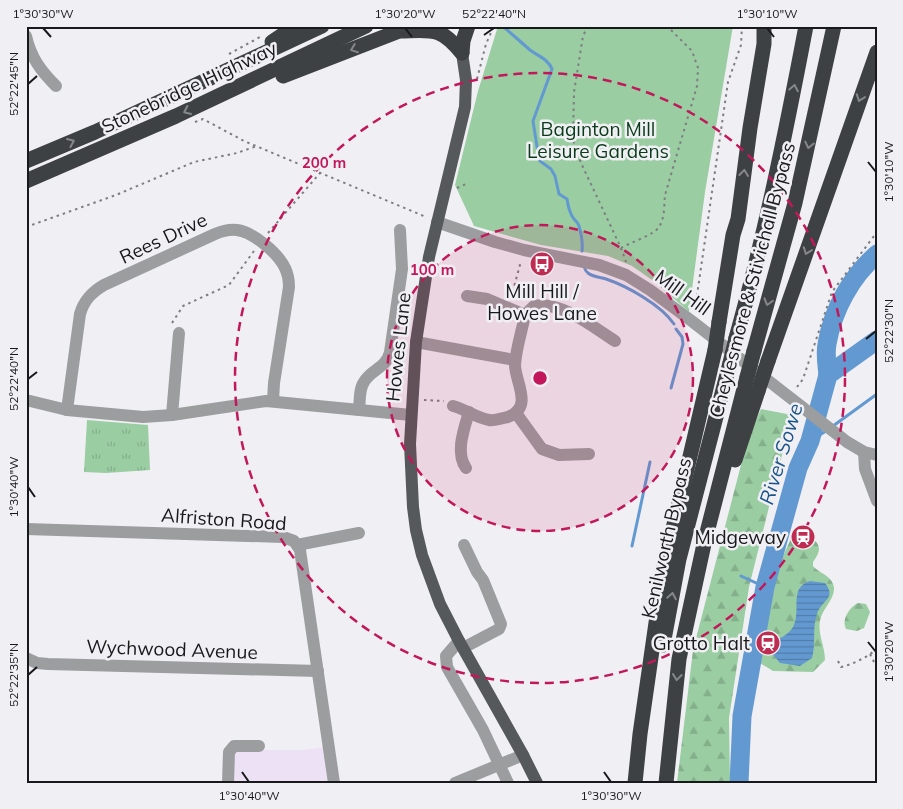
<svg xmlns="http://www.w3.org/2000/svg" width="903" height="809" viewBox="0 0 903 809" font-family="Mulish,sans-serif">
	<style>
		.commercial { fill: #ede1f5 }
		.grass { fill: url(#grass-tufts) }
		.forest { fill: url(#forest-firs) }
		.green { fill: #9acda2 }
		.water { fill: url(#water-rules) }
		.lines { fill: none; stroke-linecap: round; stroke-linejoin: round }
		.stream { stroke: #6399d1; stroke-width: 3 }
		.river { stroke: #6399d1; stroke-width: 19 }
		.path { stroke: #7e7d81; stroke-width: 2; stroke-dasharray: 2.5 4; stroke-linecap: butt }
		.minor { stroke: #9b9d9e; stroke-width: 12 }
		.major { stroke: #56595b; stroke-width: 12 }
		.highway { stroke: #3e4144; stroke-width: 15 }
		.highway-bridge { stroke: #3e4144; stroke-width: 15 }
		.oneway { stroke: #85878a }
		.ticks { fill: none; stroke: #19191b; stroke-width: 2 }
		.ring { fill: none; stroke: #c2185b; stroke-width: 2.5; stroke-dasharray: 9 6 }
		.labels { text-anchor: middle; stroke-width: 5; stroke-linejoin: round; paint-order: stroke }
		.street-label { font-size: 19px; fill: #19191b; stroke: #f0eff4 }
		.park-label { font-size: 19px; fill: #083b19; stroke: #f0eff4 }
		.poi-label { font-size: 19px; fill: #19191b; stroke: #f0eff4; text-anchor: end }
		.water-label { font-size: 20px; font-style: italic; fill: #1a5488; stroke: #f0eff4 }
		.centre { fill: #c2185b; stroke: #f0eff4; stroke-width: 2.5 }
		.ring-label { font-size: 15px; text-anchor: middle; font-weight: bold; fill: #c2185b; stroke: #f0eff4; stroke-width: 5; stroke-linejoin: round; paint-order: stroke }
		.neatline { fill: none; stroke: #19191b; stroke-width: 2 }
		.ticks-label { font-size: 12px; text-anchor: middle; fill: #19191b }
	</style>
	<defs>
		<pattern id="grass-tufts" width="24" height="20" patternUnits="userSpaceOnUse" patternTransform="scale(1.25)"><rect width="24" height="20" fill="#9acda2"/><path d="M3 7l-1-3M5 7V3M7 7l1-3M15 17l-1-3M17 17v-4M19 17l1-3" fill="none" stroke="#84af8b"/></pattern>
		<pattern id="forest-firs" width="22" height="20" patternUnits="userSpaceOnUse" patternTransform="scale(1.25)"><rect width="22" height="20" fill="#9acda2"/><path d="M5 1l3.5 6h-7zM16 11l3.5 6h-7z" fill="#84af8b"/></pattern>
		<pattern id="water-rules" width="6" height="5" patternUnits="userSpaceOnUse" patternTransform="scale(1.25)"><rect width="6" height="5" fill="#6399d1"/><path d="M0 2.5h6" fill="none" stroke="#517ca9"/></pattern>
	</defs>
	<rect width="100%" height="100%" fill="#f0eff4"/>
	<polygon class="commercial" points="326,747 331,783 232,783 235,750 303,750"/>
	<polygon class="grass" points="87,420 148,425 150,470 106,473 84,472"/>
	<g class="forest">
		<polygon points="761,409 792,415 749,587 729,718 730,783 677,783 693,650 748,438"/>
		<path d="M795,532C812,537 828,543 813,562V566C819,573 830,575 833,584C838,595 824,607 821,617C816,632 825,645 825,660L813,672L773,671L760,663C768,619 772,570 795,532Z"/>
		<path d="M858,603L866,604L870,612L864,628L857,631L846,629C841,619 850,607 858,603Z"/>
	</g>
	<polygon class="green" points="498,26 733,26 705,192 689,312 655,282 632,266 608,256 541,245 474,226 455,185 478,91"/>
	<path class="water" d="M810,581L825,583C837,599 822,599 817,614C812,628 816,645 812,658L800,666L780,663L770,651L771,644C778,638 788,636 793,627C802,610 788,588 810,581Z"/>
	<g class="lines">
		<g class="stream">
			<path d="M505,28C513,35 522,43 530,50C538,56 548,59 552,69L533,121L538,153L540,161L551,169L555,176L559,194L567,199C568,206 570,214 574,219C577,223 577,221 579,226C581,233 583,243 582,251"/>
			<path d="M584,266C585,270 585,271 588,273C593,277 600,277 606,279C627,286 661,305 674,324"/>
			<polyline points="671,388 683,344 682,337 676,329"/>
			<polyline points="833,426 877,394"/>
			<polyline points="810,441 826,431"/>
			<polyline points="632,546 650,462"/>
			<polyline points="741,576 765,587"/>
		</g>
		<g class="river">
			<path d="M828,375C827,365 825,354 827,344C833,309 851,277 877,254"/>
			<polyline points="739,783 742,716 765,587 798,468 810,441 828,375 877,340"/>
		</g>
		<g class="path">
			<polyline points="588,26 583,36 574,92 573,140 581,163 621,248 626,262"/>
			<polyline points="229,54 260,37"/>
			<polyline points="477,79 486,44 494,26"/>
			<polyline points="195,122 203,119 244,141 426,217"/>
			<polyline points="457,188 466,184"/>
			<polyline points="26,227 116,195 194,162 237,153 257,146"/>
			<polyline points="268,233 320,173"/>
			<path d="M621,248C631,242 654,235 659,227C665,218 664,205 665,195L697,86L698,68L692,51L667,26"/>
			<polyline points="511,298 521,261"/>
			<polyline points="695,309 728,82 741,45 742,26"/>
			<polyline points="172,323 183,306 229,285 254,251"/>
			<polyline points="797,387 803,379 832,292 877,232"/>
			<polyline points="424,400 444,401"/>
			<polyline points="870,654 877,668"/>
			<path d="M838,661L841,667C854,664 867,657 877,649"/>
		</g>
		<g class="minor">
			<path d="M26,36C31,58 41,71 56,86"/>
			<polyline points="437,222 495,242 524,250 599,265 626,275 650,290 693,322 847,442 864,452 877,455"/>
			<path d="M467,296L487,299L525,315L534,306C560,300 593,327 615,341"/>
			<polyline points="416,342 515,360"/>
			<polyline points="26,400 67,410 143,417 172,415 266,401 411,415"/>
			<path d="M453,406C465,409 476,418 489,420C494,421 503,418 508,417C534,407 515,382 515,365C516,348 522,331 525,315"/>
			<path d="M67,410L80,314C84,300 92,292 104,285L215,234C222,231 229,229 237,230C253,232 278,253 285,268C288,274 289,280 289,287L274,383L273,401"/>
			<path d="M359,410C360,401 359,389 364,382C371,369 386,369 390,352L402,269L400,230"/>
			<polyline points="516,413 542,449 559,455 589,454"/>
			<polyline points="172,415 179,333"/>
			<polyline points="864,452 865,469 877,501"/>
			<path d="M466,468C455,453 464,429 469,412"/>
			<polyline points="26,529 283,537 294,541 300,550 334,783"/>
			<polyline points="297,545 359,533"/>
			<polyline points="459,641 446,656 447,667 483,730 508,783"/>
			<polyline points="463,648 499,629 501,624 483,580 477,572 464,545"/>
			<polyline points="26,658 37,663 48,664 318,671"/>
			<polyline points="228,783 229,752 234,746 259,746"/>
			<polyline points="455,783 523,755"/>
		</g>
		<polyline class="major" points="462,53 466,80 465,107 429,257 416,342 410,444 413,507 416,530 422,555 440,604 459,641 523,755 537,783"/>
		<g class="highway">
			<path d="M402,31C433,30 441,27 462,53"/>
			<polyline points="272,42 296,26"/>
			<polyline points="462,53 463,41 468,26"/>
			<polyline points="283,76 412,26"/>
			<polyline points="26,161 95,132 322,26"/>
			<polyline points="26,181 176,116 366,26"/>
			<polyline points="719,322 733,235 738,219 750,128 764,44 764,26"/>
			<path d="M736,338C765,235 786,131 806,26"/>
			<polyline points="754,351 795,203 834,26"/>
			<polyline points="768,361 877,52"/>
			<polyline points="735,460 758,391"/>
			<polyline points="663,645 679,559 730,363"/>
			<polyline points="635,783 640,734 664,567 715,350"/>
			<polyline points="666,783 679,659 704,544 747,377"/>
		</g>
		<g class="highway-bridge">
			<polyline points="715,350 719,322"/>
			<polyline points="730,363 736,338"/>
			<polyline points="747,377 754,351"/>
			<polyline points="758,391 768,361"/>
		</g>
	</g>
	<defs><path id="oneway-chevron" d="M-2-3.5L2.5 0L-2 3.5" fill="none" stroke-width="1.6" stroke-linecap="round" stroke-linejoin="round" transform="scale(1.25)"/></defs>
	<g class="oneway">
		<use href="#oneway-chevron" transform="translate(354 49) rotate(159)"/>
		<use href="#oneway-chevron" transform="translate(794 88) rotate(-79)"/>
		<use href="#oneway-chevron" transform="translate(860 98) rotate(110)"/>
		<use href="#oneway-chevron" transform="translate(187 111) rotate(155)"/>
		<use href="#oneway-chevron" transform="translate(71 142) rotate(-23)"/>
		<use href="#oneway-chevron" transform="translate(809 145) rotate(103)"/>
		<use href="#oneway-chevron" transform="translate(744 173) rotate(-83)"/>
		<use href="#oneway-chevron" transform="translate(807 251) rotate(110)"/>
		<use href="#oneway-chevron" transform="translate(768 302) rotate(106)"/>
		<use href="#oneway-chevron" transform="translate(672 596) rotate(-80)"/>
		<use href="#oneway-chevron" transform="translate(677 677) rotate(97)"/>
	</g>
	<path class="ticks" d="M43,28L51,37M405,28L412,37M767,28L774,37M484,35L494,28M28,84L37,76M868,162L876,172M866,339L876,331M28,379L37,372M28,487L35,497M868,642L876,652M28,675L37,667M242,772L249,782M604,772L611,782"/>
	<circle cx="540" cy="378" r="153" fill="#c2185b" fill-opacity=".12"/>
	<g class="ring">
		<circle cx="540" cy="378" r="153"/>
		<circle cx="540" cy="378" r="305"/>
	</g>
	<defs>
		<symbol id="bus-disc" viewBox="-11 -11 22 22"><circle r="9.5" fill="#be2d51" stroke="#f0eff4"/><path d="M-5-6H5V4H4V6H2V4H-2V6H-4V4H-5ZM-3.5-4V0h7V-4ZM-3.5 1.2v1.5H-2V1.2ZM2 1.2v1.5H3.5V1.2Z" fill="#fff"/></symbol>
		<symbol id="station-disc" viewBox="-11 -11 22 22"><circle r="9.5" fill="#be2d51" stroke="#f0eff4"/><path d="M-3-6H3Q5-6 5-4V2Q5 4 3 4L4.5 6H3L1.5 4h-3L-3 6H-4.5L-3 4Q-5 4-5 2V-4Q-5-6-3-6ZM-3.5-4v3h7v-3ZM-3.5 1v1.5H-2V1ZM2 1v1.5H3.5V1Z" fill="#fff"/></symbol>
	</defs>
	<g fill-rule="evenodd">
		<use href="#bus-disc" x="528" y="250" width="28" height="28"/>
		<use href="#station-disc" x="789" y="523" width="28" height="28"/>
		<use href="#station-disc" x="754" y="629" width="28" height="28"/>
	</g>
	<g class="labels">
		<g class="street-label">
			<text transform="translate(189 87) rotate(-25)" y="7">Stonebridge Highway</text>
			<text transform="translate(163 238) rotate(-25)" y="7">Rees Drive</text>
			<text transform="translate(752 280) rotate(-75)" y="7">Cheylesmore &amp; Stivichall Bypass</text>
			<text transform="translate(683 292) rotate(36)" y="7">Mill Hill</text>
			<text transform="translate(398 347) rotate(-84)" y="7">Howes Lane</text>
			<text transform="translate(224 519) rotate(4)" y="7">Alfriston Road</text>
			<text transform="translate(666 538) rotate(-77)" y="7">Kenilworth Bypass</text>
			<text transform="translate(172 649) rotate(2)" y="7">Wychwood Avenue</text>
		</g>
		<g class="park-label">
			<text x="598" y="136">Baginton Mill<tspan x="598" dy="22">Leisure Gardens</tspan></text>
		</g>
		<g class="poi-label">
			<text x="542" y="298" text-anchor="middle">Mill Hill /<tspan x="542" dy="22">Howes Lane</tspan></text>
			<text x="786" y="544">Midgeway</text>
			<text x="750" y="650">Grotto Halt</text>
		</g>
		<g class="water-label">
			<text transform="translate(781 454) rotate(-73)" y="7">River Sowe</text>
		</g>
	</g>
	<circle cx="540" cy="378" r="8" class="centre"/>
	<g class="ring-label">
		<text x="324" y="168">200 m</text>
		<text x="432" y="275">100 m</text>
	</g>
	<rect width="903" height="809" fill="none" stroke="#f0eff4" stroke-width="55"/>
	<rect x="28" y="28" width="848" height="754" class="neatline"/>
	<g class="ticks-label">
		<text x="43" y="18">1°30'30"W</text>
		<text x="405" y="18">1°30'20"W</text>
		<text x="494" y="18">52°22'40"N</text>
		<text x="767" y="18">1°30'10"W</text>
		<text transform="translate(14 84) rotate(-90)" y="4">52°22'45"N</text>
		<text transform="translate(889 172) rotate(-90)" y="4">1°30'10"W</text>
		<text transform="translate(889 331) rotate(-90)" y="4">52°22'30"N</text>
		<text transform="translate(14 379) rotate(-90)" y="4">52°22'40"N</text>
		<text transform="translate(14 487) rotate(-90)" y="4">1°30'40"W</text>
		<text transform="translate(889 652) rotate(-90)" y="4">1°30'20"W</text>
		<text transform="translate(14 675) rotate(-90)" y="4">52°22'35"N</text>
		<text x="249" y="800">1°30'40"W</text>
		<text x="611" y="800">1°30'30"W</text>
	</g>
</svg>
